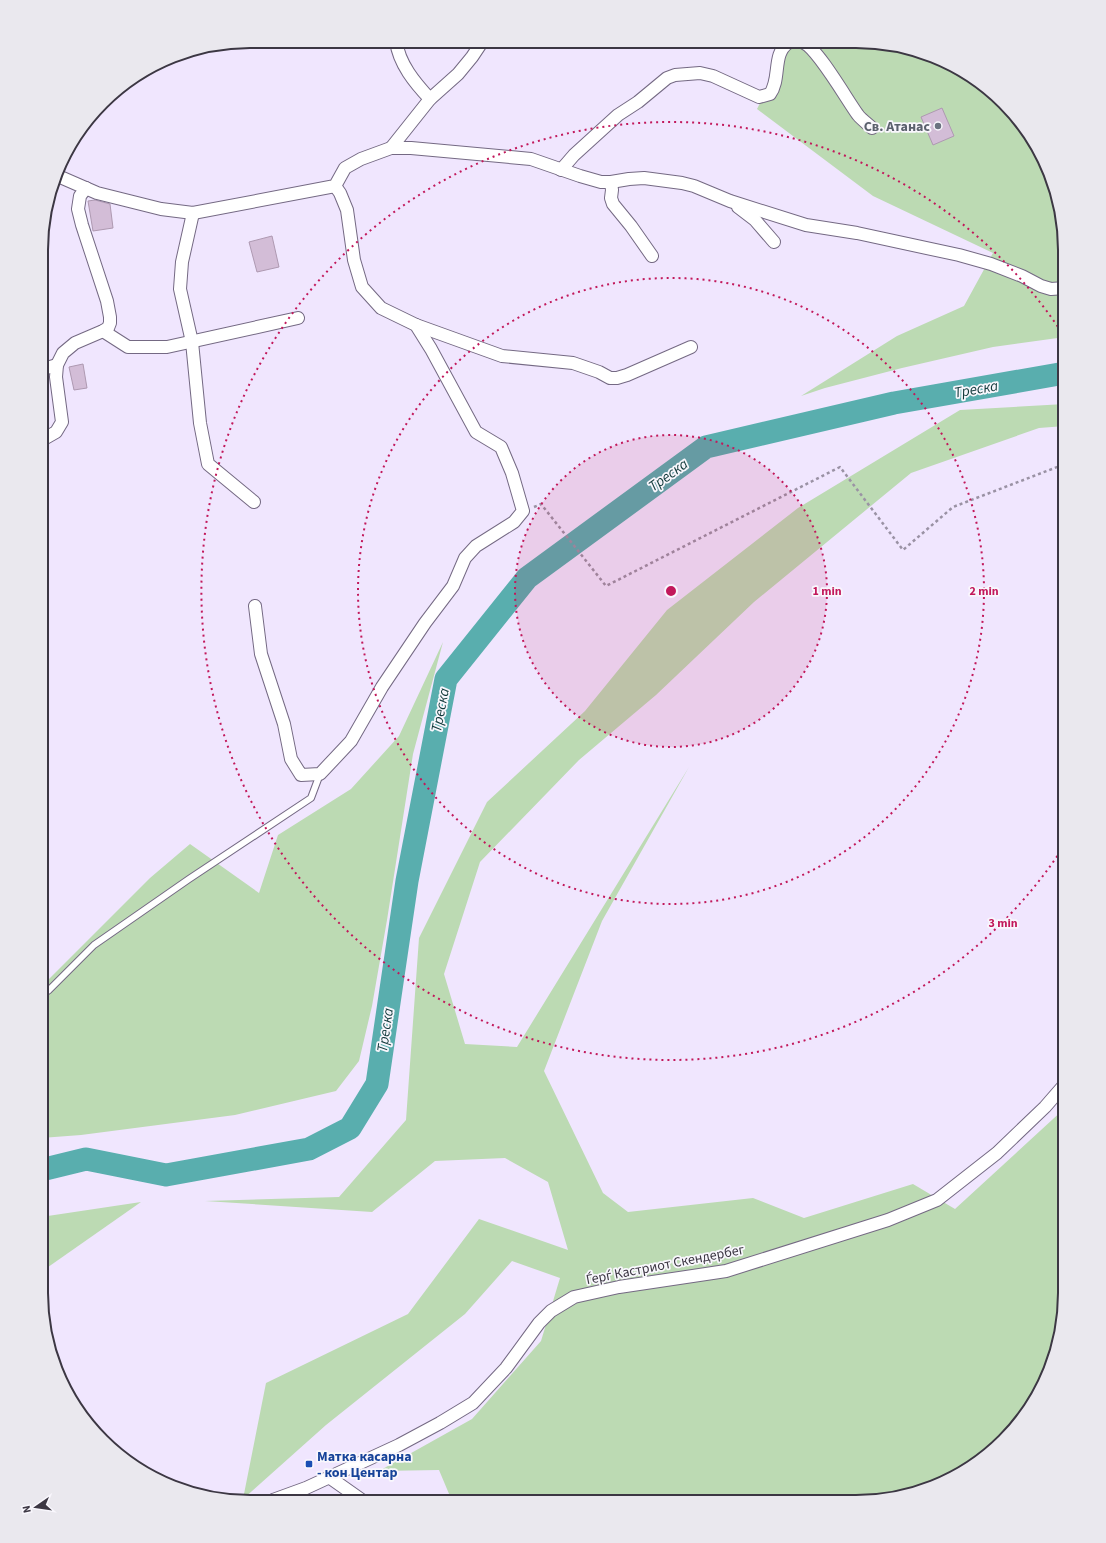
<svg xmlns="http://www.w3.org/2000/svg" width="1106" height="1543" viewBox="0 0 1106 1543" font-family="'Source Sans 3',sans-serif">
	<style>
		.green { fill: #bcdab3 }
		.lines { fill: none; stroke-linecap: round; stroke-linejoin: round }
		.river { stroke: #59aeae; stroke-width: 23 }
		.building { fill: #d3bdd7; stroke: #ae99b1 }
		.lane-casing { stroke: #746983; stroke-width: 8 }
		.street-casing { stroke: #746983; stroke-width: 14 }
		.path { stroke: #9a92a4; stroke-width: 2.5; stroke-dasharray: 3 3; stroke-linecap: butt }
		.lane { stroke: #fff; stroke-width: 6 }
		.street { stroke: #fff; stroke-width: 12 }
		.ring { fill: none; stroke: #c2185b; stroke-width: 2; stroke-dasharray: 2 4 }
		.worship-dot { fill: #6b7280; stroke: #f9f7fd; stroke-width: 1.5 }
		.transit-dot { fill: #1a4fb4; stroke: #f9f7fd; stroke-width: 1.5 }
		.labels { text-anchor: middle; stroke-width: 3.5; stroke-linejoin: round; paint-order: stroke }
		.worship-label { font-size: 14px; font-weight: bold; fill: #5b616d; stroke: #f9f7fd; text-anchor: end }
		.street-label { font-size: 14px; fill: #3c3743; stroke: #f9f7fd }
		.transit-label { font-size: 14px; font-weight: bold; fill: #164399; stroke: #f9f7fd; text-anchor: start }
		.water-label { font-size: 15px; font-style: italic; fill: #10393a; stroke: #f9f7fd }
		.rim { fill: none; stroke: #3c3743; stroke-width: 2 }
		.centre { fill: #c2185b; stroke: #f9f7fd; stroke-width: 2 }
		.ring-label { font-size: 12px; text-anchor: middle; font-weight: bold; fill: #c2185b; stroke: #f9f7fd; stroke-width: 3.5; stroke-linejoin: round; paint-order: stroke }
	</style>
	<rect width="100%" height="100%" fill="#f0e6fe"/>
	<g class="green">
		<polygon points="777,43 884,43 936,57 983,84 1022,123 1044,158 1058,196 1065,250 1065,337 993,347 902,368 825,388 801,396 897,336 964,306 993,253 873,196 757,109 768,87"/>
		<polygon points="1065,404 1065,426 1039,428 911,473 754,602 656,695 579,760 480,862 444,974 465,1044 517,1047 689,767 602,921 544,1071 603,1193 628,1212 753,1198 804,1218 913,1184 955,1209 1065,1108 1065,1307 1054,1360 1030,1409 994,1450 948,1481 910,1495 856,1502 452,1501 439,1470 379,1471 472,1419 541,1341 560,1278 512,1261 465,1314 326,1425 243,1499 266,1383 408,1314 479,1219 568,1250 548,1182 505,1158 435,1161 372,1212 205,1201 339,1197 406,1120 419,938 487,802 585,711 667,610 798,508 960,410"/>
		<polygon points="443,642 413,754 387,920 372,1006 359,1061 336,1091 235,1115 81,1135 41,1138 42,986 150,878 190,844 259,893 278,835 351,789 399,736"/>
		<polygon points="141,1202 41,1272 41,1217"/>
	</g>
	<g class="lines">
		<polyline class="river" points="41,1170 86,1159 166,1175 309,1149 350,1128 377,1084 407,881 446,679 527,578 706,447 894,403 1065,373"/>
	</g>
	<g class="building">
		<polygon points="942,108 954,136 933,145 921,117"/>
		<polygon points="95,200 110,204 113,228 93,231 88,201"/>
		<polygon points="272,236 279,267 257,272 249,242"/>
		<polygon points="83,364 87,388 74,390 69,367"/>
	</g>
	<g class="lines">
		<defs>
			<polyline id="lane" points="42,995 49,990 94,945 189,879 311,798 320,774"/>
			<g id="street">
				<path d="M396,41C399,64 415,83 430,99"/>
				<path d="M804,43C818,49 847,100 858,115C862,120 868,124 872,128"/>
				<polyline points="391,148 430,99 458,74 472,57 482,42"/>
				<path d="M561,170L574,155L618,115L638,102L667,78L675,75L700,73L713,76L759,97L770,94C781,79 772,54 788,43"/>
				<polyline points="58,176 97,193 161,209 193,213 335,186 345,168 361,159 391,148 411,148 531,159 580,176 601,182 611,182 629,179 644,178 682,183 694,186 730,201 806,225 857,233 959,255 991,264 1022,276 1041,286 1051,289 1065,288"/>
				<polyline points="611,182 612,190 611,198 613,204 631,226 652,256"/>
				<polyline points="738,207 755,220 774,242"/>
				<polyline points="193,213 182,262 180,289 192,342 200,423 208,464 254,502"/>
				<polyline points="416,325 502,356 573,363 599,372 610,378 617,378 627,375 691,347"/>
				<polyline points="103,331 128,347 167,347 298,318"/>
				<polyline points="43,369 57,365"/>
				<polyline points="42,440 56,432 62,422 56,377 57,365 63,353 75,343 103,331 108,328 110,323 110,317 107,301 82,225 78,209 80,196 86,188"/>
				<polyline points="255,606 261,654 284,724 291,759 301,775 320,774 351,741 382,687 425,623 453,586 465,558 476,546 514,522 523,511 512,473 501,447 476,432 431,349 416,325 381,308 362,287 354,260 347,210 340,193 335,186"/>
				<polyline points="329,1477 363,1501"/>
				<polyline points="273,1500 306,1488 399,1445 440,1423 473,1403 506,1368 539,1323 551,1311 574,1297 619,1287 726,1271 888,1220 937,1200 997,1153 1045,1107 1065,1084"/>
			</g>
		</defs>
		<use href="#lane" class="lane-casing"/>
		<use href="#street" class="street-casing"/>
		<polyline class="path" points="534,507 541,504 606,586 840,467 903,550 953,507 1065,464"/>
		<use href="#lane" class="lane"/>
		<use href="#street" class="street"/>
	</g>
	<circle cx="671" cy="591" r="156" fill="#c2185b" fill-opacity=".12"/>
	<g class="ring">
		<circle cx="671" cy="591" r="156"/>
		<circle cx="671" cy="591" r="313"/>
		<path d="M1064 846A469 469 0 1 1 1064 336"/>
	</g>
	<circle class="worship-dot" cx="938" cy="126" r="4"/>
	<rect class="transit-dot" x="305" y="1460" width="8" height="8" rx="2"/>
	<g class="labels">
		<g class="worship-label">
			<text x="930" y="131">Св. Атанас</text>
		</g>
		<g class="street-label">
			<text transform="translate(665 1264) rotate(-11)" y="5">Ѓерѓ Кастриот Скендербег</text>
		</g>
		<g class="transit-label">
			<text x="317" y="1461">Матка касарна<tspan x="317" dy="16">- кон Центар</tspan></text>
		</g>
		<g class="water-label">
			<text transform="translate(976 389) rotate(-10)" y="5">Треска</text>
			<text transform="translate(668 475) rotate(-36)" y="5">Треска</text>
			<text transform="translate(440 710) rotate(-79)" y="5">Треска</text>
			<text transform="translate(385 1030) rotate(-82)" y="5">Треска</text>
		</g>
	</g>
	<path d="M0 0H1106V1543H0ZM250 48H856A202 202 0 0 1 1058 250V1293A202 202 0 0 1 856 1495H250A202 202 0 0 1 48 1293V250A202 202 0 0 1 250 48Z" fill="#eae8ee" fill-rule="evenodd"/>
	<path class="rim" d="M250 48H856A202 202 0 0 1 1058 250V1293A202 202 0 0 1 856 1495H250A202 202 0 0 1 48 1293V250A202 202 0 0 1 250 48Z"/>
	<circle cx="671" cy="591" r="6" class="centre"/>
	<g class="ring-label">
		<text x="827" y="595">1 min</text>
		<text x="984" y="595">2 min</text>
		<text x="1003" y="927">3 min</text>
	</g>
	<g transform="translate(36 1507) rotate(257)" stroke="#f9f7fd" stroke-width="3" paint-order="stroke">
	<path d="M0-3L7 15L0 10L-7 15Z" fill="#3c3743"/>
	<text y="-6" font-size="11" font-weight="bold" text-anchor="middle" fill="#3c3743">N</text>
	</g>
</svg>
